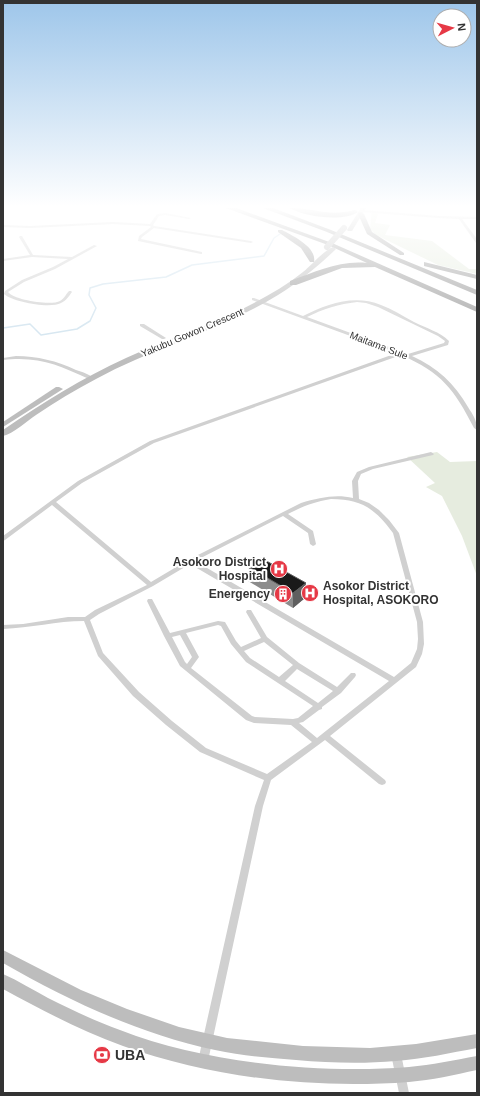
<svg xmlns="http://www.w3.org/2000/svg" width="480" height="1096" viewBox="0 0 480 1096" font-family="Arial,sans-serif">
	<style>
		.green { fill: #e6ecdf }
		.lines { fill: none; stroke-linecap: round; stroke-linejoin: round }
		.stream { stroke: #cfe2ee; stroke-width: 1.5 }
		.street { fill: #d0d0d0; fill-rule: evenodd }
		.secondary { fill: #bdbdbd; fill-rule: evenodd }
		.highway { fill: #9a9a9a; fill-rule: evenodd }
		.secondary-bridge { stroke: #bdbdbd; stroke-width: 6 }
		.wall { fill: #8c8c8c }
		.shaded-wall { fill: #5f5f5f }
		.building { fill: #1a1a1a; stroke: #5f5f5f }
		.labels { text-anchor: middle; stroke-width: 4; stroke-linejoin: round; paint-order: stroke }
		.far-street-label { font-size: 10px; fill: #333; stroke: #fff }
		.poi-label { font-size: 12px; font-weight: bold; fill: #333; stroke: #fff; text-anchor: end }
		.near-poi-label { font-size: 14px; font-weight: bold; fill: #333; stroke: #fff; text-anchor: start }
	</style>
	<rect width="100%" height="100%" fill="#fff"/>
	<g class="green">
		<polygon points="372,210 378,214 375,223 390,225 385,235 432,241 469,269 477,269 477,274 438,265 376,235 370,229"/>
		<polygon points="437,452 450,462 477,461 477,576 462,536 442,496 426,487 435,483 407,457"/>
	</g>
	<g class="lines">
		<polyline class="stream" points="3,328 30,324 41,335 77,329 90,321 96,308 89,295 90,288 103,284 166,277 192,265 264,256 274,238 280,234"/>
		<g class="street">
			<polygon points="363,210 439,216 477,217 477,219 462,219 477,239 477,243 476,243 459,219 439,218 362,212 361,211"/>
			<polygon points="165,213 191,218 189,219 165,215 159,216 153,225 154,226 251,241 253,242 251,243 154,228 142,237 141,239 202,252 202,254 201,254 138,241 139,236 151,227 150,226 113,224 30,228 3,227 3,225 30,226 113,222 150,224 157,214"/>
			<path d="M20,236H22L33,255L72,257L94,245L97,246L55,269L24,282L8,292C14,300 51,306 60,301C64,299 66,294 69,291H71L72,292C69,296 66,301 61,303C50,309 13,302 4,294L5,291L22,280L53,267L68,259L32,257L3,261V259L30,255L19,237Z"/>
			<path d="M252,298H254L303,316C327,304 354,294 381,305C392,309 403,316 414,322C426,328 440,332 449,341L448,345L412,356C437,367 455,384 468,407C473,415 477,420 477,430L474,428C454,389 442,373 401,355L154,443L82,483L56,502L151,582L188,560L301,503C319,498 335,494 353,498L352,481L357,472L369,467L431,452L434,454L433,455L373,469L361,474L358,481L359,499L369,503L379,510L389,520L399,533L423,622L424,644L422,654L416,667L330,736L385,780L386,782L385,784L382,785L379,784L325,740L271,780L263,806L208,1061L206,1064L203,1066L200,1064L198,1061L255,806L264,780L200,752L166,725L133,696L98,656L84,621C57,621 30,628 3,629V625L23,624L68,617H85L95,610L147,585L52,505L5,540L3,541V536L78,481L150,441L397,353L252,300ZM357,302L366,303L378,307L438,336L445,341L444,343L408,354L307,317C323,309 339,304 357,302ZM331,499C362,499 375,509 393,533L417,622L418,639L417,649L411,663L394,677L195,561L283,516L308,533L310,544L313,546L315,545L316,544L313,531L288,514C304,506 313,502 331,499ZM190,564L389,681L317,738L299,723L303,722L319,710L322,709V707L341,693L355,677L356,675L355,673H351L337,687L299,663L267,637L251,610H247L246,612L261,638L241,647L236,641L225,622L218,621L170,633L152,599H148L147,601L164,636L180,666L246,720L254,723L291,725L312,742L267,774L206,748L172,721L139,692L103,653L90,620L99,614L153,586ZM218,625L221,626L231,644L246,662L313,706L298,718L293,719L255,717L252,716L191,668L199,657L186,633ZM180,635L192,657L187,664L185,662L172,637ZM264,642L293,665L279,677L250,658L244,651ZM297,669L333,691L318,703L285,681Z"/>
			<polygon points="140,324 144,324 166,338 164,339 162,339 140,326"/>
			<path d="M16,356C37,356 57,361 76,370C82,372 89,374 93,378L91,379H89C58,365 39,356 3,360V358Z"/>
			<polygon points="396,1049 399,1051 401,1054 409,1093 399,1093 391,1054 393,1051"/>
		</g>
		<g class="secondary">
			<polygon points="361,208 366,208 352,231 348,231 347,230"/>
			<path d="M333,247L336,249L335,250C317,267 299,282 278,295C221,330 154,347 96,379C75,390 55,402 36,415C27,421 13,434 3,436V430C42,403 82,378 126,358C168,339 213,325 254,303C271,294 288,284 303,272C312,265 323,251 333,247Z"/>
			<polygon points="56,387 59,387 63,389 3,427 3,422"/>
			<path d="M3,950L81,990L127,1009L179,1027L227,1038L303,1046L370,1048L416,1044L477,1034V1048C450,1053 423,1059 396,1061C363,1064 330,1063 296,1060C269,1058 242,1056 215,1050C140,1034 69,1001 3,963Z"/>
			<path d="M3,974C19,981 33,990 48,998C72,1010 95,1021 120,1030C204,1063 319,1074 409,1067C432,1065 454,1060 477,1056V1070C454,1075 432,1080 409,1082C313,1089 213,1078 123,1046C81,1031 42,1010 3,989Z"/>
		</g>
		<g class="highway">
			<path d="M226,208H236L332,243L477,307V312L375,267L342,268L296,285H290V281C315,272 340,260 367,263L328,245Z"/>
			<polygon points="263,208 273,208 331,230 477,290 477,295 327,232"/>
			<path d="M290,208C314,208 329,217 355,210L358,212C344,222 304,217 290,208Z"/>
			<polygon points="361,212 364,214 372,232 404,253 404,255 400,255 367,234 358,214"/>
			<path d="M278,230H282C293,236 317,247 314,262H310L301,248L278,232Z"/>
			<polygon points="424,262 477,275 477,279 424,266"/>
		</g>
		<polyline class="secondary-bridge" points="327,247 344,228"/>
	</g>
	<polygon class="wall" points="249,567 305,598 293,608 248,581"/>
	<polygon class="shaded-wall" points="306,583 305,598 293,608 293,593"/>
	<polygon class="building" points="261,558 306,583 293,593 249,567"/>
	<linearGradient id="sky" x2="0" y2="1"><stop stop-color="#9ec6ea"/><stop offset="0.57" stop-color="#fff"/><stop offset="1" stop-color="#fff" stop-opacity="0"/></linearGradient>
	<rect width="480" height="362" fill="url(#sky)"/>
	<defs>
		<symbol id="hospital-disc" viewBox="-11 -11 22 22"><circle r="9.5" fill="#e63946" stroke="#fff"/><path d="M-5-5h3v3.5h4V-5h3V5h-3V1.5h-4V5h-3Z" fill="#fff"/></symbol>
		<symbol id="building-disc" viewBox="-11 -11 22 22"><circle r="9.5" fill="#e63946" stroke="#fff"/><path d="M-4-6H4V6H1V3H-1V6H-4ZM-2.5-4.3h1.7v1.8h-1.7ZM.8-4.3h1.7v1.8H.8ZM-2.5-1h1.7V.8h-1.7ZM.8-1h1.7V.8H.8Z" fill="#fff"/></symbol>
		<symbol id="bank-disc" viewBox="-11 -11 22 22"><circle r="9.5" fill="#e63946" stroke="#fff"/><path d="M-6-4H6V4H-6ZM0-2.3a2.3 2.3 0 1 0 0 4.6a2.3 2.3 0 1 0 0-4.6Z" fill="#fff"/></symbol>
	</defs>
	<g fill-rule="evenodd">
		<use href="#hospital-disc" x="269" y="559" width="20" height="20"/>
		<use href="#hospital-disc" x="300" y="583" width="20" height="20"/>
		<use href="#building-disc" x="273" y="584" width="20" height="20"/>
		<use href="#bank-disc" x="92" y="1045" width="20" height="20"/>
	</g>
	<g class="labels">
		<g class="far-street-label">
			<text transform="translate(192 332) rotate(-23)" y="4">Yakubu Gowon Crescent</text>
			<text transform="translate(379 345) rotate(21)" y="4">Maitama Sule</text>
		</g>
		<g class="poi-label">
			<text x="266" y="566">Asokoro District<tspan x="266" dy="14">Hospital</tspan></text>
			<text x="323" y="590" text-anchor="start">Asokor District<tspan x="323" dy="14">Hospital, ASOKORO</tspan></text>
			<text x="270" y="598">Energency</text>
		</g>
		<g class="near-poi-label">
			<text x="115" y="1060">UBA</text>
		</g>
	</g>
	<rect width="480" height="1096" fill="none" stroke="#333333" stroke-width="8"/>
	<g transform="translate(452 28) rotate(84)"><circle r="19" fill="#ffffff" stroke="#adadad"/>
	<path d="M0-3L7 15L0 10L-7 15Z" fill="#e63946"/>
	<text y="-6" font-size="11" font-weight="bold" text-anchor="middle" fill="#333333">N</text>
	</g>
</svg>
